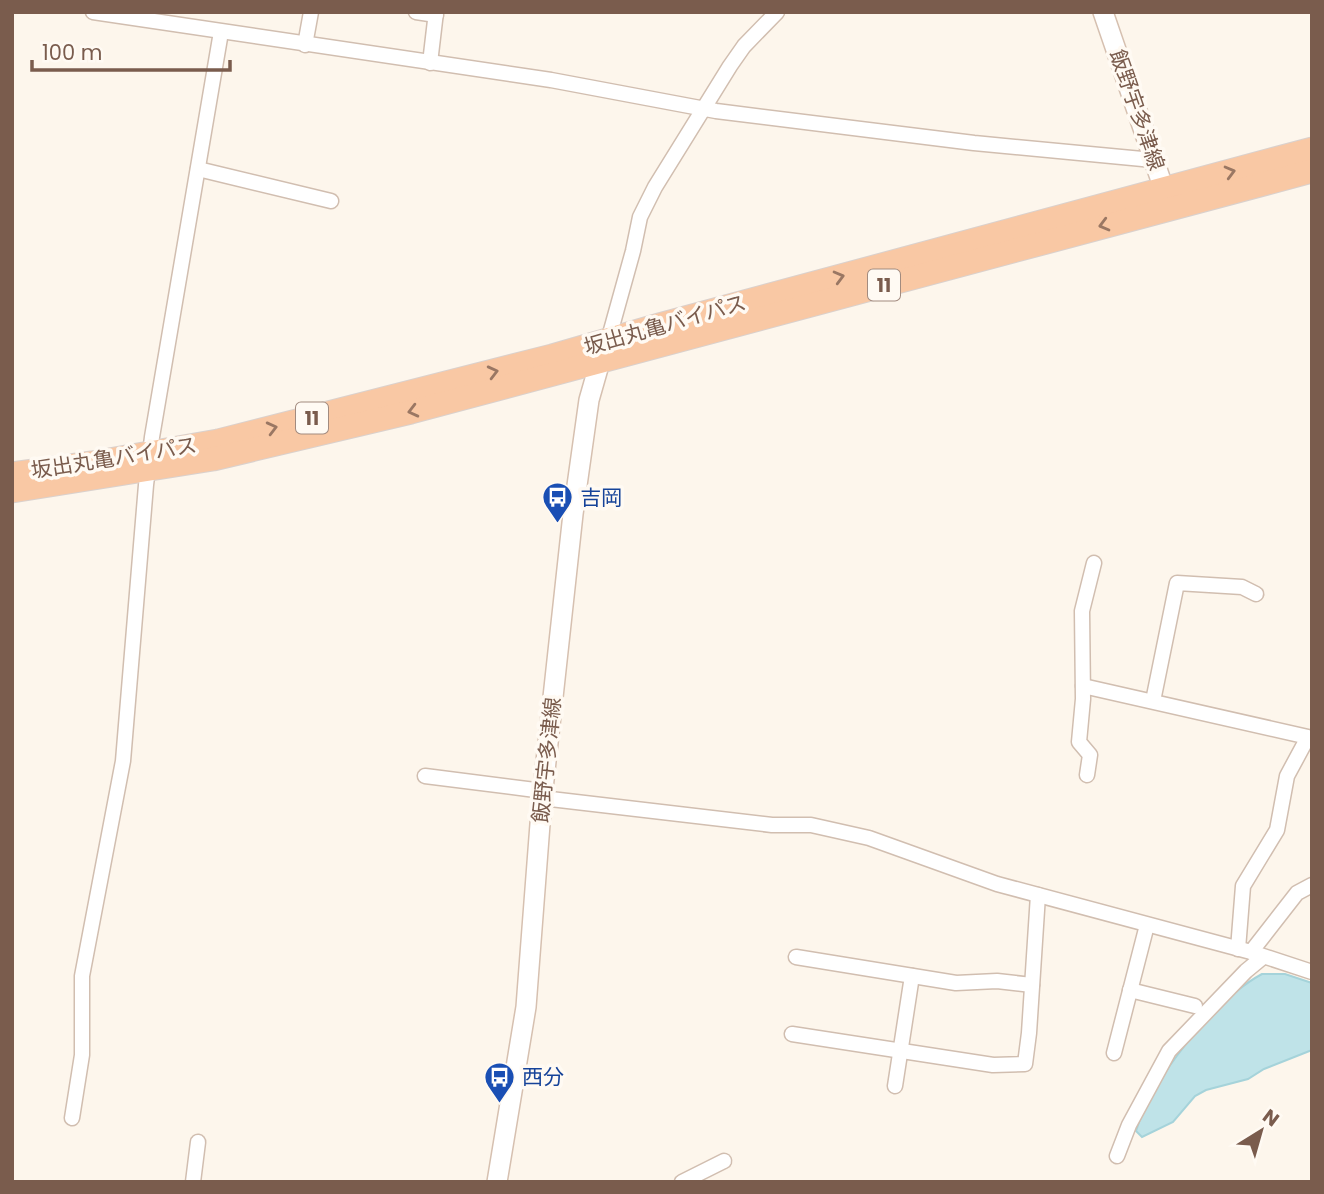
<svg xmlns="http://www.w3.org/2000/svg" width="1324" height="1194" viewBox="0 0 1324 1194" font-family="Poppins,'Noto Sans JP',sans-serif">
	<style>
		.water { fill: #bfe3e8; stroke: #a5d3da; stroke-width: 2 }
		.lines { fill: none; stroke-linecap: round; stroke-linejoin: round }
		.minor-casing { stroke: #d1beb0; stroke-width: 17 }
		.secondary-casing { stroke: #d6c0b0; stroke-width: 22 }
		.trunk-casing { stroke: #dad1cd; stroke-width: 25 }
		.minor { stroke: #fff; stroke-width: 14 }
		.secondary { stroke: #fff; stroke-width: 19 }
		.trunk { stroke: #f9c8a4; stroke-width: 23 }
		.oneway { stroke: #9a7763 }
		.labels { text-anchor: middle; stroke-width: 7; stroke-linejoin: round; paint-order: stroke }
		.shield { fill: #fffaf3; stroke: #a28b7f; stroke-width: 2 }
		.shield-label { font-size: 19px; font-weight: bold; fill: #7a5c4d }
		.street-label { font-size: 21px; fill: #7a5c4d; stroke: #fffaf3 }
		.transit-label { font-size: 21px; fill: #164399; stroke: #fffaf3; text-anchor: start }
	</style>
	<rect width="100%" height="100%" fill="#fdf6ec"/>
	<path class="water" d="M1262,974H1285L1312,983V1050L1264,1069L1248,1079L1206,1090L1195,1096L1173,1122L1142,1137L1136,1131C1152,1079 1214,1000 1262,974Z"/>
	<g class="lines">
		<defs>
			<g id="minor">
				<polyline points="93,12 551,80 716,111 974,143 1153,160"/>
				<polyline points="416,12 436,15"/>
				<polyline points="305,45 311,12"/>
				<polyline points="430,63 436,12"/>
				<polyline points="198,169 331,201"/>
				<polyline points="608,341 633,251 640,217 655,187 730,66 744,46 777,12"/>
				<polyline points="1083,686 1308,737 1287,776 1277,830 1243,886 1238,949"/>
				<polyline points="1153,701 1177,583 1242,587 1256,594"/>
				<polyline points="1087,775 1090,755 1079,742 1083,699 1082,611 1094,563"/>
				<polyline points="425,776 543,791"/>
				<polyline points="542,798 772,825 811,825 869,838 997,884 1251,952 1312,972"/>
				<polyline points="1251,952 1297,893 1312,885"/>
				<polyline points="796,957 956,983 997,981 1032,985"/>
				<polyline points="1130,990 1195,1006"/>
				<polyline points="792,1034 993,1065 1025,1064 1029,1033 1038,895"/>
				<polyline points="1114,1053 1147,925"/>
				<polyline points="895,1086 912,976"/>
				<polyline points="72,1118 82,1055 82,976 123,761 146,485 152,437 221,32"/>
				<polyline points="1117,1156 1129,1125 1169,1051 1246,971 1263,957"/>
				<polyline points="193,1182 198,1142"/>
				<polyline points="682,1182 724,1161"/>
			</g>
			<g id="secondary">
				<polyline points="1103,12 1168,201"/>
				<polyline points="497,1182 526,1007 542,798 573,514 589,400 603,351"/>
			</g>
			<g id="trunk">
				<polyline points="12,474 92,463 218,441 552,356 659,325 1312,149"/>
				<polyline points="12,491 213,459 411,412 1312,171"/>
			</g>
		</defs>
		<use href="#minor" class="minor-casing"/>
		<use href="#secondary" class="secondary-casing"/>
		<use href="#trunk" class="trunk-casing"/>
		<use href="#minor" class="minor"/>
		<use href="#secondary" class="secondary"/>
		<use href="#trunk" class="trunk"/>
	</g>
	<defs><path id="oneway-chevron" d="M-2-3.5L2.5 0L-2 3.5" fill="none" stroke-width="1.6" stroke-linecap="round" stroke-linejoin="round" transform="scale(1.75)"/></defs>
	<g class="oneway">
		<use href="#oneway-chevron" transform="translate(1230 172) rotate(-15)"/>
		<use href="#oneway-chevron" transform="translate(1104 225) rotate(165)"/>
		<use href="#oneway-chevron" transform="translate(839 277) rotate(-15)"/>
		<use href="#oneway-chevron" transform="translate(493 372) rotate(-14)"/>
		<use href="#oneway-chevron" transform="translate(413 411) rotate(166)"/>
		<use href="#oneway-chevron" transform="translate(272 428) rotate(-14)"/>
	</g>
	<defs>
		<symbol id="bus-pin" viewBox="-11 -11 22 30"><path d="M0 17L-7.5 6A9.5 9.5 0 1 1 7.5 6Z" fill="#1a4fb4" stroke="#fffaf3"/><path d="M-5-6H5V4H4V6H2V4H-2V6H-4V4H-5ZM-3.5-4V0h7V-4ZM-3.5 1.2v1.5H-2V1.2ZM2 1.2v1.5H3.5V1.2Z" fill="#fff"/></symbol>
	</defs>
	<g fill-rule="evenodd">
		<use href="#bus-pin" x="540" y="480" width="35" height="47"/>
		<use href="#bus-pin" x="482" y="1060" width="35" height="47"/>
	</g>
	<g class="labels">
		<g class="shield">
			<rect x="868" y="269.5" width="32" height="31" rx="5"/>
			<rect x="296" y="402.5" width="32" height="31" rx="5"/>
		</g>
		<g class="shield-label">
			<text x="884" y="292">11</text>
			<text x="312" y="425">11</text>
		</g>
		<g class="street-label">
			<text transform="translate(1137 110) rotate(71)" y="7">飯野宇多津線</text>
			<text transform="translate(665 325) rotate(-16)" y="7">坂出丸亀バイパス</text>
			<text transform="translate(114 458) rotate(-9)" y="7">坂出丸亀バイパス</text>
			<text transform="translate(547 760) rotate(-84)" y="7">飯野宇多津線</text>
		</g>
		<g class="transit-label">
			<text x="580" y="505">吉岡</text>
			<text x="522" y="1084">西分</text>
		</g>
	</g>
	<rect width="1324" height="1194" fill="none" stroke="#7a5c4d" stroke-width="28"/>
	<g transform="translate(1261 1131) rotate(37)" stroke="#fffaf3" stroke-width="5" paint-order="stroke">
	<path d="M0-5L12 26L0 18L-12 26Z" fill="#7a5c4d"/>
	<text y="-10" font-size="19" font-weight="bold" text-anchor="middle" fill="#7a5c4d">N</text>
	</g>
	<path d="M32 60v10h198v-10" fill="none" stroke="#7a5c4d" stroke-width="3.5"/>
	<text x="42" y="60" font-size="21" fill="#7a5c4d" stroke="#fffaf3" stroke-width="5" paint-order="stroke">100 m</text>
</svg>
